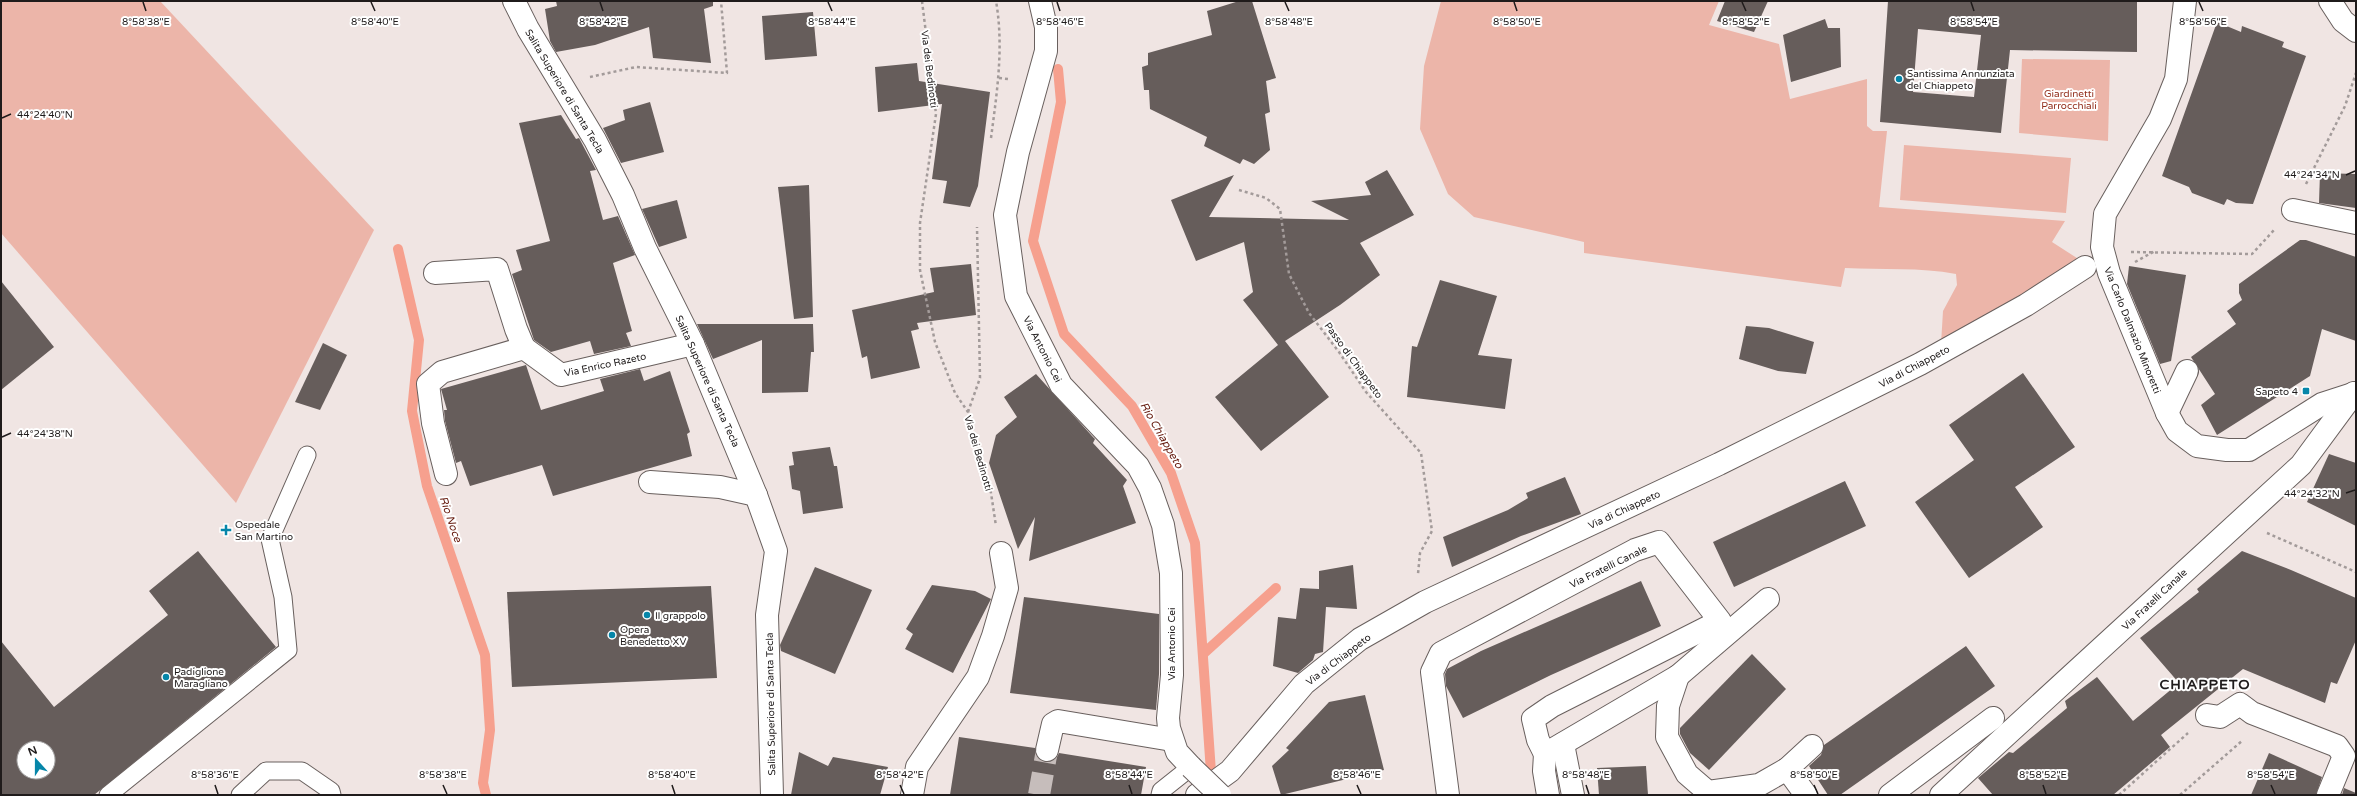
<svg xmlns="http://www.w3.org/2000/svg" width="2357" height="796" viewBox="0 0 2357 796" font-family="'Varela Round',sans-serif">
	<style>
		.green { fill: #ecb5a9 }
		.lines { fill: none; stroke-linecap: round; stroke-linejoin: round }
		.stream { stroke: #f6a08e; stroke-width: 10 }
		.building { fill: #665d5b; fill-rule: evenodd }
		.street-tunnel { stroke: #c6bdbb; stroke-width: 22; stroke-dasharray: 22 11; stroke-linecap: butt }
		.lane-casing { stroke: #69605e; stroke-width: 19 }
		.street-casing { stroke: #69605e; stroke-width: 24 }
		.path { stroke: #a39b9a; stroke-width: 2.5; stroke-dasharray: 3 3; stroke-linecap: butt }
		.lane { stroke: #fff; stroke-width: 17 }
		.street { stroke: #fff; stroke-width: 22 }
		.street-bridge-casing { stroke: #69605e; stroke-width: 24; stroke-linecap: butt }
		.street-bridge { stroke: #fff; stroke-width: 22 }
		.ticks { fill: none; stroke: #1f1b1b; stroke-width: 1.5 }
		.poi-dot { fill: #0686a9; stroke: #fff; stroke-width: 1.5 }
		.labels { text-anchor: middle; stroke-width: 4; stroke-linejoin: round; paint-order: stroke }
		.street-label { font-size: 10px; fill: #1f1b1b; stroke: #fff }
		.poi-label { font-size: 10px; fill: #1f1b1b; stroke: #fff; text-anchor: start }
		.park-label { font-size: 10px; fill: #93301e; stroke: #fff }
		.water-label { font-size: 11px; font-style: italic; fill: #661b0e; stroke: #fff }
		.district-label { font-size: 14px; font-weight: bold; letter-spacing: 1px; fill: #1f1b1b; stroke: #fff }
		.ticks-label { font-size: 10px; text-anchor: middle; fill: #1f1b1b; stroke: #fff; stroke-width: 4; stroke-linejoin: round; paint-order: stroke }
	</style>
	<rect width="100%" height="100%" fill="#f0e5e3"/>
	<g class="green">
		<polygon points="1,1 160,1 374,230 236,503 1,233"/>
		<path d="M1441,1H1719L1709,25L1779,44L1790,99L1867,79V126L1873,131H1887L1879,207L2065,221L2052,242L2080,260L1941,344L1943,311L1957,285L1956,274C1920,267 1882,270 1845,268L1841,287L1584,253V242L1474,217L1448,194L1420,129L1424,66Z"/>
		<polygon points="2022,59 2110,60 2108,141 2019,133"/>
		<polygon points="1904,145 2071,158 2066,213 1900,200"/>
	</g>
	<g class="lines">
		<g class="stream">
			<polyline points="1058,69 1061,102 1033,241 1064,334 1132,406 1171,473 1195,543 1211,772"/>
			<polyline points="398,249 419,340 412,411 427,486 485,655 490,730 483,783 486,795"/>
			<polyline points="1203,654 1276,588"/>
		</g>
	</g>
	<g class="building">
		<polygon points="556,1 713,1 713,6 704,9 711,63 653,58 649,27 595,45 556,52 550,41 545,9 557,6"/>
		<polygon points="1239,1 1252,1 1276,78 1266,81 1270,112 1265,114 1270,150 1254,164 1243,159 1240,164 1204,146 1207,137 1150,109 1149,90 1144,90 1142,67 1148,65 1148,53 1212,35 1207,11"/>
		<polygon points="1725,1 1768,1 1754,32 1717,21"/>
		<path d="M1888,1H2137V52L2010,50L2001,133L1880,122ZM1918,29L1981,35L1974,97L1913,92Z"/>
		<polygon points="813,12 817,56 765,60 762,16"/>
		<polygon points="1825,19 1828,28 1840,28 1841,67 1791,82 1783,35"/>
		<polygon points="2217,22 2241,32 2242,26 2284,42 2282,47 2306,56 2253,204 2236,203 2227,199 2224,205 2192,193 2189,187 2162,176"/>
		<polygon points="917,63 919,81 990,92 978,186 970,207 943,203 947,181 932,179 942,104 878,112 875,67"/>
		<polygon points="650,102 664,152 621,163 603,128 625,120 623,110"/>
		<polygon points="561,115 576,139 579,138 596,170 590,171 603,220 618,216 635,255 613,263 632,331 626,333 631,346 594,354 590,341 551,352 534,340 512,274 522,270 516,250 550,241 519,123"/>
		<polygon points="1387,170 1414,215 1360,243 1380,275 1340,305 1285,341 1329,397 1261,451 1215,397 1278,345 1243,300 1253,292 1244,242 1196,261 1171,200 1234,175 1209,217 1349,220 1311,201 1371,195 1365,182"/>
		<polygon points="2320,173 2356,174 2356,208 2319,203"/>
		<polygon points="809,185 813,317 794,319 778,187"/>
		<polygon points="677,200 687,238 659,247 642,209"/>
		<polygon points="2300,240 2306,240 2356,257 2356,341 2322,329 2310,376 2217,435 2201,405 2215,394 2191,357 2236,324 2227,311 2242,300 2239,293 2239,284"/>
		<polygon points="971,264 976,315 917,323 919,329 911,331 920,368 871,379 867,356 862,358 852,310 934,292 930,268"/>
		<polygon points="2129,266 2186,275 2171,361 2160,364 2127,284"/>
		<polygon points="1440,280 1497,296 1478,355 1512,359 1505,409 1407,397 1412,346 1417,347"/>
		<polygon points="1,281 54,347 1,390"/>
		<polygon points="697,324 813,324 814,352 811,352 808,392 762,393 762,340 713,359"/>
		<polygon points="1746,326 1769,328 1814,342 1806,374 1778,371 1739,359"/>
		<polygon points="323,343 347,355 320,410 295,402"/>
		<polygon points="526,365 541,410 604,391 600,379 640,369 644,381 670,371 690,432 687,434 692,456 553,496 542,465 470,486 461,461 456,463 445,421 444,410 447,410 441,389"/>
		<polygon points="2023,373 2075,447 2015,487 2043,527 1969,578 1915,502 1974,460 1949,425"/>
		<polygon points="1036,374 1092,436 1095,439 1093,443 1127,480 1123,486 1136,523 1029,561 1035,517 1018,549 989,463 996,435 1017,417 1004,397"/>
		<polygon points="830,447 834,466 837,466 843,508 803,514 800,491 792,489 789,466 794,465 792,452"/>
		<polygon points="2329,454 2356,463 2356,526 2307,502"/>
		<polygon points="1565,477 1581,514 1521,536 1452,567 1443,537 1508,510 1528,498 1526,493"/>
		<polygon points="1845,481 1866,526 1734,587 1713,542"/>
		<path d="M198,551L276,647L94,795H1V641L54,707L168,615L149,591ZM24,748H48V772H24Z"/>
		<polygon points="2242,551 2291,570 2356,598 2356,640 2337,684 2331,682 2325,703 2243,669 2161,735 2170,747 2113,795 1993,795 1978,778 2009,752 2013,753 2067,708 2065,701 2097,677 2133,721 2179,683 2140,638 2199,592 2197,589"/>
		<polygon points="1353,565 1357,609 1326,607 1323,652 1315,654 1313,660 1298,673 1273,666 1278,617 1296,619 1300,588 1319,589 1319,571"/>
		<polygon points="815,567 872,590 835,674 781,651 780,645"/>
		<polygon points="1641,581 1661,626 1551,675 1463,718 1446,686 1445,674 1447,669 1481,651"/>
		<polygon points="932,585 975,591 991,599 953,673 905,649 913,634 906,629"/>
		<polygon points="711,586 717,678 512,687 507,592"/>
		<polygon points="1024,597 1159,614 1159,674 1156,710 1010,693"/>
		<polygon points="1966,646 1995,686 1840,795 1828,795 1809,766 1821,755 1824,745"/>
		<polygon points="1752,654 1786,689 1709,770 1690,753 1680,734 1680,728"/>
		<polygon points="1365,695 1384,770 1281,795 1272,766 1289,750 1286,748 1329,702"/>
		<polygon points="959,737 1035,748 1038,759 1045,762 1056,759 1059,753 1146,767 1141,795 950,795"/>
		<polygon points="799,752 828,766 833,757 888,767 880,795 791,795"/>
		<polygon points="2269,753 2322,777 2316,795 2251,795"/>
		<polygon points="1646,766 1648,795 1599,795 1597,768"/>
		<polygon points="2344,788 2356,793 2356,795 2342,795"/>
	</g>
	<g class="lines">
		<polyline class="street-tunnel" points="1039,795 1047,750"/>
		<defs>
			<g id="lane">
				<polyline points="108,795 288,650 283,597 270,539 307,455"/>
				<polyline points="240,795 266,771 302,771 331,791 332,795"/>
				<polyline points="1160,795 1161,791 1191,767"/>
			</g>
			<g id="street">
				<polyline points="514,1 528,29 595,140 623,195 645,248 693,344 756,495 776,551 767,615 772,795"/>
				<polyline points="1040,1 1046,27 1046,51 1018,152 1005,215 1016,296 1061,385 1138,466 1150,488 1163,525 1171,573 1172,675 1168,718 1169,728 1177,752 1191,767"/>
				<polyline points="2185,1 2176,79 2160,119 2105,214 2102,247 2109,273 2167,413 2177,431 2197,446 2227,450 2249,450 2322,404 2356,393"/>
				<polyline points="2330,1 2343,21 2356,31"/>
				<polyline points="2293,210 2356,223"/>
				<polyline points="435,273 497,269 516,329 524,348"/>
				<polyline points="2167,413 2187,371"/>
				<polyline points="446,474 433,423 428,384 442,372 524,348 561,375 693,344"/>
				<polyline points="650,482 720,487 756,495"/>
				<polyline points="1678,676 1668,706 1667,737 1687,774 1708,792 1759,785 1787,769 1812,746"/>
				<polyline points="2207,715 2220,717 2240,704 2252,713 2337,746 2344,756 2328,795"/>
				<polyline points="1563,744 1573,795"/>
				<polyline points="1047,750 1053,724 1058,721 1172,740"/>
				<polyline points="1787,769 1806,795"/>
				<polyline points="912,795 917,767 978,677 993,636 1007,588 1001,553"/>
				<polyline points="1197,795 1230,771 1304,684 1360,639 1425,602 1719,464 1920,364 2026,305 2085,267"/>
				<polyline points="1448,795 1432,672 1441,653 1635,550 1659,542 1720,621 1552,706 1533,719 1538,740 1545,754"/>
				<polyline points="1548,795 1544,771 1545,754 1678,676 1768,599"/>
				<polyline points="1890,795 1993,718"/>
				<polyline points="1941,795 2301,465 2354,393"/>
			</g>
		</defs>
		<use href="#lane" class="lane-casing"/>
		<use href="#street" class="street-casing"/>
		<g class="path">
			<polyline points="922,1 936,114 920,223 920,270 935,342 955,393 968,412 991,493 996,526"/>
			<polyline points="590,77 636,67 727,73 721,1"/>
			<polyline points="999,78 1008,79"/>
			<path d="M991,138C997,92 1004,47 996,1"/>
			<polyline points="2306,184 2345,106 2356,73"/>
			<polyline points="1239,190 1266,198 1280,209 1289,274 1309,313 1339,352 1366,392 1421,453 1432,531 1420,553 1418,574"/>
			<polyline points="2131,252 2252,254 2275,229"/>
			<polyline points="2135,262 2155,251"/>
			<polyline points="968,412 980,378 977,227"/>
			<polyline points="2267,533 2356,572"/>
			<polyline points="2119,795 2188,733"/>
			<polyline points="2180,795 2243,740"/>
		</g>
		<use href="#lane" class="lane"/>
		<use href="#street" class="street"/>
		<defs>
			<polyline id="street-bridge" points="1191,767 1220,795"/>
		</defs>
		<use href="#street-bridge" class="street-bridge-casing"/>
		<use href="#street-bridge" class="street-bridge"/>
	</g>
	<path class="ticks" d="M143,2L146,11M371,2L375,11M600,2L603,11M828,2L832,11M1057,2L1060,11M1285,2L1289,11M1514,2L1517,11M1742,2L1746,11M1971,2L1974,11M2199,2L2203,11M2,118L11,114M2346,175L2355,171M2,437L11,433M2346,493L2355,490M215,785L218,794M443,785L447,794M672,785L675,794M900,785L904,794M1129,785L1132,794M1357,785L1361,794M1586,785L1589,794M1814,785L1818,794M2043,785L2046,794M2271,785L2275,794"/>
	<g class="poi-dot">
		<circle cx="1899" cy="79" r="4"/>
		<rect x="2302" y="387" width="8" height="8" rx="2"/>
		<path d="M224 524h4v4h4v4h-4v4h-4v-4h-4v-4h4z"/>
		<circle cx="647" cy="615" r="4"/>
		<circle cx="612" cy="635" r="4"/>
		<circle cx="166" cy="677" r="4"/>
	</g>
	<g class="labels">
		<g class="street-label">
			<text transform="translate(930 69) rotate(83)" y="4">Via dei Bedinotti</text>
			<text transform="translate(565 91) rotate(59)" y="4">Salita Superiore di Santa Tecla</text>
			<text transform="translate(2133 330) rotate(68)" y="4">Via Carlo Dalmazio Minoretti</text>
			<text transform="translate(1043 349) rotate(63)" y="4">Via Antonio Cei</text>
			<text transform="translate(1354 360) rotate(54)" y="4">Passo di Chiappeto</text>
			<text transform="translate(605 364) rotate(-12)" y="4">Via Enrico Razeto</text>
			<text transform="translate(1914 366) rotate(-28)" y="4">Via di Chiappeto</text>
			<text transform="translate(708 381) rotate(66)" y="4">Salita Superiore di Santa Tecla</text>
			<text transform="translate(979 453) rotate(74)" y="4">Via dei Bedinotti</text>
			<text transform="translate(1624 509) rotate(-25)" y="4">Via di Chiappeto</text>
			<text transform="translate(1608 566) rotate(-26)" y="4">Via Fratelli Canale</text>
			<text transform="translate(2154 599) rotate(-43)" y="4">Via Fratelli Canale</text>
			<text transform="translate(1171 644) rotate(-90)" y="4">Via Antonio Cei</text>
			<text transform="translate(1338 659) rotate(-37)" y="4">Via di Chiappeto</text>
			<text transform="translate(770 704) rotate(-91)" y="4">Salita Superiore di Santa Tecla</text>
		</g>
		<g class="poi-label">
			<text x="1907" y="77">Santissima Annunziata<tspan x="1907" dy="12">del Chiappeto</tspan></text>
			<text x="2298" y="395" text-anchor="end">Sapeto 4</text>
			<text x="235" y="528">Ospedale<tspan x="235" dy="12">San Martino</tspan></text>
			<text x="655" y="619">Il grappolo</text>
			<text x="620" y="633">Opera<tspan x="620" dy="12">Benedetto XV</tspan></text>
			<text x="174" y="675">Padiglione<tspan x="174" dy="12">Maragliano</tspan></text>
		</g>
		<g class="park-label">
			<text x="2069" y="97">Giardinetti<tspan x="2069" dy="12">Parrocchiali</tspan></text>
		</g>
		<g class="water-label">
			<text transform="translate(1162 435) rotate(60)" y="4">Rio Chiappeto</text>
			<text transform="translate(451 519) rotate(71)" y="4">Rio Noce</text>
		</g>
		<g class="district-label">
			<text x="2205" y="689">CHIAPPETO</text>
		</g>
	</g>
	<g class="ticks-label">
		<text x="146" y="25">8°58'38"E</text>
		<text x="375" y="25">8°58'40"E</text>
		<text x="603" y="25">8°58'42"E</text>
		<text x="832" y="25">8°58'44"E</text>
		<text x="1060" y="25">8°58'46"E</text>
		<text x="1289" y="25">8°58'48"E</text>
		<text x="1517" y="25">8°58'50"E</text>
		<text x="1746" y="25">8°58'52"E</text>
		<text x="1974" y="25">8°58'54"E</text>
		<text x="2203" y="25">8°58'56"E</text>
		<text x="45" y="118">44°24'40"N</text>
		<text x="2312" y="178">44°24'34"N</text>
		<text x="45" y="437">44°24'38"N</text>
		<text x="2312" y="497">44°24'32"N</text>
		<text x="215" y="778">8°58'36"E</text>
		<text x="443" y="778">8°58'38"E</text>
		<text x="672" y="778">8°58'40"E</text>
		<text x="900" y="778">8°58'42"E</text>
		<text x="1129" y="778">8°58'44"E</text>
		<text x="1357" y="778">8°58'46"E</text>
		<text x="1586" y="778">8°58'48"E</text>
		<text x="1814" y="778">8°58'50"E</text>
		<text x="2043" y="778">8°58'52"E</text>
		<text x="2271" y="778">8°58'54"E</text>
	</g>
	<rect width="2357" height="796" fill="none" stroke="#1f1b1b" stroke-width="4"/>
	<g transform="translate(36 760) rotate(339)"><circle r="19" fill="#ffffff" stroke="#a5a4a4"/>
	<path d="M0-3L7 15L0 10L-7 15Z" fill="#0686a9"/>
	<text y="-6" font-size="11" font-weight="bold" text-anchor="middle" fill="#1f1b1b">N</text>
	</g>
</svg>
